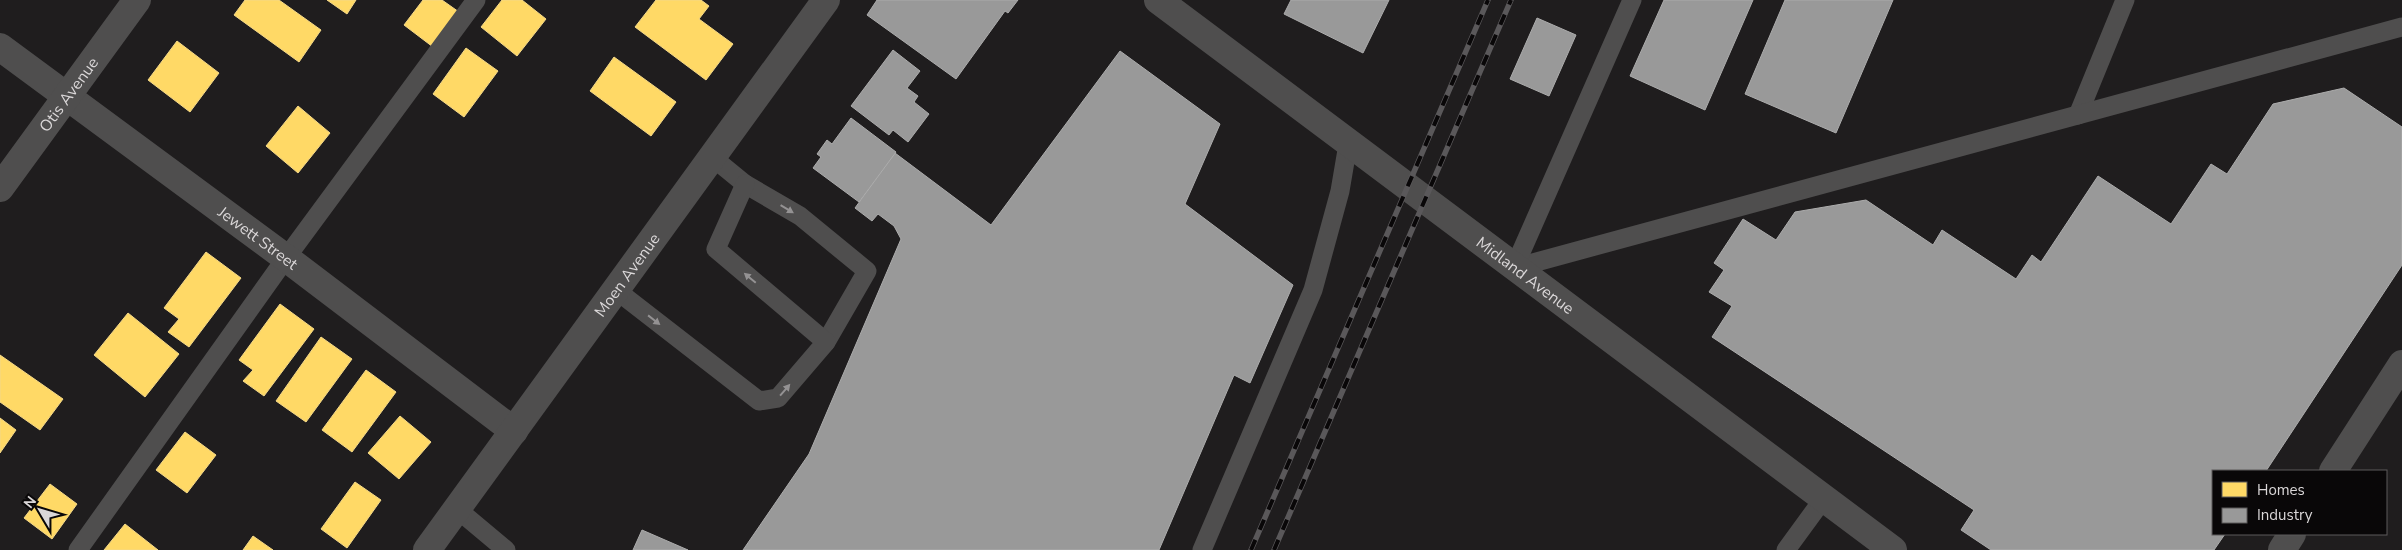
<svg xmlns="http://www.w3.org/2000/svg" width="2402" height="550" viewBox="0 0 2402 550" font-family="'Nunito Sans',sans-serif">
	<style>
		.homes { fill: #ffd966; stroke: #f4d888 }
		.industry { fill: #999; stroke: #acacac }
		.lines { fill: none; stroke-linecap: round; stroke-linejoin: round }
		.lane { stroke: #4f4e4e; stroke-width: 19 }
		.street { stroke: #4f4e4e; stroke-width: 28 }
		.secondary { stroke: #4f4e4e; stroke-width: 28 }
		.rail-casing { stroke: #5a585a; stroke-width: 5.5 }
		.rail { stroke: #090708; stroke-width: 4; stroke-dasharray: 11; stroke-linecap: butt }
		.oneway { fill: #949293 }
		.labels { text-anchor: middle; stroke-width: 5; stroke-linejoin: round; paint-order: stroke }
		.street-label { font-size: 16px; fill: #dad7d8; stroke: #090708 }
	</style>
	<rect width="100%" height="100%" fill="#1f1d1e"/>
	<g class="homes">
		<polygon points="245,0 279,0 321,30 299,62 234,15"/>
		<polygon points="327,0 356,0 347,14"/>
		<polygon points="423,0 442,0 459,12 433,47 404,25"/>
		<polygon points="502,0 522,0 546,19 517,56 481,27"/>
		<polygon points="656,0 701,0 709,6 699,19 733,44 706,80 635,27"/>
		<polygon points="177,41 219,73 190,112 148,80"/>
		<polygon points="466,48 498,71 464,117 433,94"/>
		<polygon points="614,57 676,102 651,136 590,91"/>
		<polygon points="298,106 330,133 298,173 266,146"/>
		<polygon points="206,252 241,278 189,347 168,332 179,319 164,308"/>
		<polygon points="280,304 314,329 264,396 243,381 253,370 239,360"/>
		<polygon points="128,313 179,354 145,397 94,355"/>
		<polygon points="321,337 352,359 306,422 276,401"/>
		<polygon points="0,355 63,399 40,430 0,402"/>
		<polygon points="366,370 396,392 352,452 322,430"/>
		<polygon points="400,416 431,442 399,479 368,453"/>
		<polygon points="0,418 16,430 0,453"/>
		<polygon points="185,432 216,455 187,493 156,470"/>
		<polygon points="355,482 381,500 347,548 321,529"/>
		<polygon points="50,484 77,504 52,539 24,518"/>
		<polygon points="125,524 158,550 104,550"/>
		<polygon points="253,536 273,550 243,550"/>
	</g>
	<g class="industry">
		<polygon points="877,0 1018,0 1008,13 1005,11 956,79 867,15"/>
		<polygon points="1291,0 1389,0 1363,53 1284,14"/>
		<polygon points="1664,0 1753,0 1705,110 1630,76"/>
		<polygon points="1785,0 1893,0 1836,133 1745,94"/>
		<polygon points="1537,18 1576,35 1549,96 1510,79"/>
		<polygon points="893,50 920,71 907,88 918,96 914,102 929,114 908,142 893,130 889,135 851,106"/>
		<polygon points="1120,51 1220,124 1185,204 1293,285 1250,383 1234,375 1159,550 743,550 809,454 901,239 894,226 878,214 872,221 855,208 895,153 991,225"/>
		<polygon points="2344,88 2402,127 2402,265 2266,471 2213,471 2213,534 2225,534 2214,550 1991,550 1961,530 1974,510 1712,337 1732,306 1709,292 1724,270 1714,263 1743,219 1776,240 1795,212 1866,200 1933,245 1942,230 2016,279 2032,255 2041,262 2098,176 2171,224 2211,164 2227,174 2273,104"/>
		<polygon points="851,118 896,152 859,202 813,168 821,157 817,154 827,140 832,144"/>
		<polygon points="642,530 688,550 633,550"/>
	</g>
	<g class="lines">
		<g class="lane">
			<polyline points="2078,115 2125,0"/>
			<polyline points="712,157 745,184 800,216 867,271 826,342"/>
			<polyline points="1514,268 2402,27"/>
			<polyline points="1514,268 1632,0"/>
			<polyline points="616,290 759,401 778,398 826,342 716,249 745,184"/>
			<polyline points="457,509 506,550"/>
			<polyline points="78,550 286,258 476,0"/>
			<polyline points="1202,550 1313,290 1340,191 1348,144"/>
			<polyline points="1786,550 1824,498"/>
		</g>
		<g class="street">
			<path id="s1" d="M1158,0L1893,550"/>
			<path id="s2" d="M0,47L286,258L514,431"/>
			<path id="s3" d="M0,188L137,0"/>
			<polyline points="2333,471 2402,364"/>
			<polyline points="2282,550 2292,534"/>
		</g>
		<path class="secondary" id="s4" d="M427,550L826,0"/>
		<defs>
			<g id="rail">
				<polyline points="1251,550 1488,0"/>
				<polyline points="1274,550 1511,0"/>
			</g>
		</defs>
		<use href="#rail" class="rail-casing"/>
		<use href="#rail" class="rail"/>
	</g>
	<defs><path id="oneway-solid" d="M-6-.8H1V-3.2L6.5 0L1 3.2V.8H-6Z" transform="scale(1.25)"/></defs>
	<g class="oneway">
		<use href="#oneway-solid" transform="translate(787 209) rotate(31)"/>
		<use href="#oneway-solid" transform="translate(750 278) rotate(-140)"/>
		<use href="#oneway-solid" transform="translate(654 320) rotate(38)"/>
		<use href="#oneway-solid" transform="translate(785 390) rotate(-49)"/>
	</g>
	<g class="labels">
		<g class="street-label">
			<text dy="6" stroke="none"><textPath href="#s3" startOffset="116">Otis Avenue</textPath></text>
			<text dy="6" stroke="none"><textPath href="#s2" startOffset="321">Jewett Street</textPath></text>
			<text dy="6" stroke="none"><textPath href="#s4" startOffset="340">Moen Avenue</textPath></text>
			<text dy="6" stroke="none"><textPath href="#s1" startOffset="459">Midland Avenue</textPath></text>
		</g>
	</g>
	<rect x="2212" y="470" width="175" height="65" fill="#090708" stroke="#5d5a5b"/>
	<rect x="2222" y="482" width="25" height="15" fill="#ffd966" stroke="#5d5a5b"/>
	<text x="2257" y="495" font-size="15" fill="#dad7d8">Homes</text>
	<rect x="2222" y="508" width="25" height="15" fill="#999999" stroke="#5d5a5b"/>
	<text x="2257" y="520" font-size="15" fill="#dad7d8">Industry</text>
	<g transform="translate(40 510) rotate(308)" stroke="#090708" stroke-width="4" paint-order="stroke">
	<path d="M0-4L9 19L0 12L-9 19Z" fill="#dad7d8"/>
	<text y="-8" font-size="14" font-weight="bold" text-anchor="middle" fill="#dad7d8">N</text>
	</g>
</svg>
